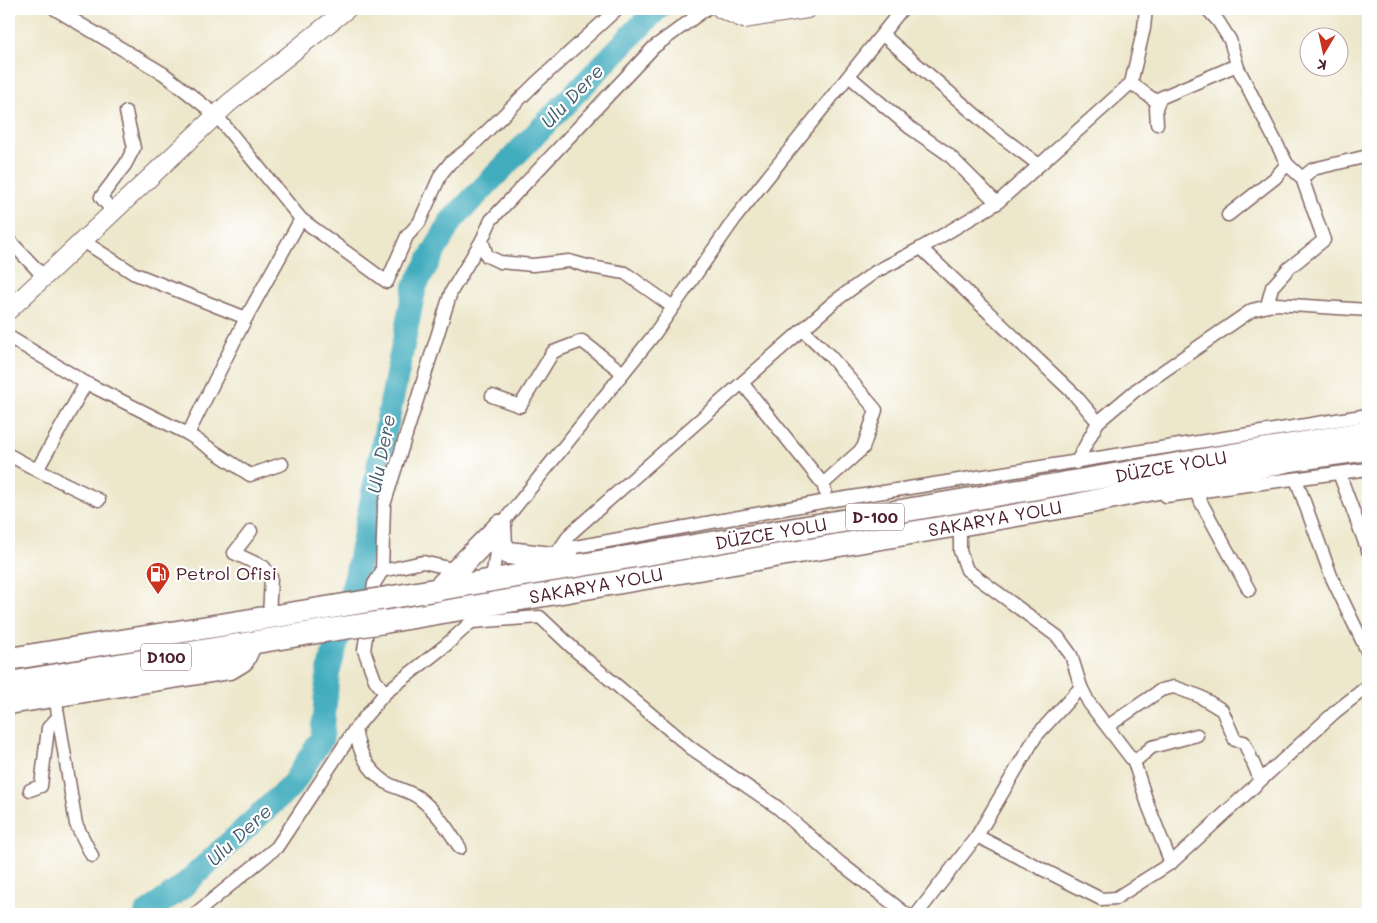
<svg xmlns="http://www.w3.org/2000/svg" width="1377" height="923" viewBox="0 0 1377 923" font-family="Mali,sans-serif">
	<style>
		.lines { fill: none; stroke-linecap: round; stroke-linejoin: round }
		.river { stroke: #3facbe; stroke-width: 24 }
		.street-casing { stroke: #836563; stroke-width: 15 }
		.secondary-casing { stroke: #836563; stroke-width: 20 }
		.highway-casing { stroke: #836563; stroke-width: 25 }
		.street { stroke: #fff; stroke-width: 12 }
		.secondary { stroke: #fff; stroke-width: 18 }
		.highway { stroke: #fff; stroke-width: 22 }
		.highway-bridge-casing { stroke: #836563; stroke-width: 25; stroke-linecap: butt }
		.highway-bridge { stroke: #fff; stroke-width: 22 }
		.labels { text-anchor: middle; stroke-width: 4.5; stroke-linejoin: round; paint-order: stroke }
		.shield { fill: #fff; stroke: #80626b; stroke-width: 1 }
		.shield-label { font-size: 16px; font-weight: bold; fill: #4a1f2b }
		.street-label { font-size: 18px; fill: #4a1f2b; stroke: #fff }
		.poi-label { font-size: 18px; fill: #4a1f2b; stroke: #fff; text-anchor: start }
		.water-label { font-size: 19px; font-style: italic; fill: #455e6d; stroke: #fff }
	</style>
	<rect width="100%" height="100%" fill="#fff"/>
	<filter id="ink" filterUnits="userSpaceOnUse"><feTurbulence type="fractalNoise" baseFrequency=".02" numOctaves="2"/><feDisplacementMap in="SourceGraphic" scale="10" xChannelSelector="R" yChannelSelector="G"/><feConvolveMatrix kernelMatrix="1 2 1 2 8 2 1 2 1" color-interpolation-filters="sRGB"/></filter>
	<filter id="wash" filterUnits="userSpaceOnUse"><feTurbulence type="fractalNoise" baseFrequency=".0096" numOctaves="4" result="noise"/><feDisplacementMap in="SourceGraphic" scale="20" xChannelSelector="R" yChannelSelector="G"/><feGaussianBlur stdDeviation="1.12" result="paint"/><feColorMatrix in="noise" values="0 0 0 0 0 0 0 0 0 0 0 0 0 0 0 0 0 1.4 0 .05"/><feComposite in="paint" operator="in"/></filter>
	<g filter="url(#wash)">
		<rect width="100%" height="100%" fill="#ede7cb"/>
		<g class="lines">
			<polyline class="river" points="146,914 181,888 292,785 322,738 328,672 356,577 415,286 451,221 657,9"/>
		</g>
	</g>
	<g filter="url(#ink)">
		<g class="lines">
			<defs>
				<g id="street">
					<polyline points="55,9 164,74 216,115 301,219"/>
					<polyline points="1207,9 1218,21 1230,40 1238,68 1287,164 1302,178 1324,240 1289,268 1272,287 1267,306"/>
					<polyline points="883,35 994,131 1039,165"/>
					<polyline points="850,77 909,127 948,154 997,203"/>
					<polyline points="1131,83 1157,102"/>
					<polyline points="1157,124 1156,108 1160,98 1237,65"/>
					<polyline points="1302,178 1313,169 1368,156"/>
					<polyline points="113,212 101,197 125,165 134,148 126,112"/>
					<polyline points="1228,215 1275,178 1287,164"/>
					<polyline points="9,240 44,277"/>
					<polyline points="83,241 133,273 246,318"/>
					<polyline points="921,248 1074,394 1098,422"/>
					<polyline points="673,307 625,273 591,267 569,261 533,265 500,262 487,256 482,240 491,220 654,47 706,9"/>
					<polyline points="803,330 830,356 876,410 863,448 823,484"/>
					<polyline points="9,337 86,383 188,434 246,318 301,219 387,282 407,236 419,223 441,174 450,163 472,146 535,84 617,9"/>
					<polyline points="743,384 823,484 825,491"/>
					<polyline points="492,396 520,406 553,352 582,341 623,373"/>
					<polyline points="188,434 250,475 282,464"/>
					<polyline points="9,455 37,470 86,383"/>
					<polyline points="1076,463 1098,422 1136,390 1252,310 1276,304 1368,310"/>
					<polyline points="37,470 99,500"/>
					<polyline points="1339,473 1368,551"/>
					<polyline points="1296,479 1331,576 1368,653"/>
					<polyline points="1196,493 1249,590"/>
					<polyline points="1166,496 1368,469"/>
					<polyline points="960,525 960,551 967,570 1058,637 1071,655 1081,687 1089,703 1134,762 1148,805 1171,863 1335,712 1368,686"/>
					<polyline points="251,531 234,553 264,567 271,577 269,617"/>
					<polyline points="559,550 570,534 835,301 875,272 921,248 997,203 1131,83 1144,28 1146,9"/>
					<polyline points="552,556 559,550 827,501 1368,415"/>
					<polyline points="382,571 423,562 457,570"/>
					<polyline points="491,585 500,526 653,336 736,217 902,9"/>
					<polyline points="472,622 540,617 576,651 691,748 777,807 839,862 906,914"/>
					<polyline points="385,693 375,680 364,650 374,584 382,571 384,505 451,292 482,240"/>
					<polyline points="55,696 76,824 92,856"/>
					<polyline points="1108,726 1161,690 1174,687 1199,696 1222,710 1235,740 1244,742 1260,779"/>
					<path d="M355,729C359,752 367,770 387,783C397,789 410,791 419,798C437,812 448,829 460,848"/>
					<polyline points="1134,762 1152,747 1197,735"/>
					<polyline points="30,790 41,786 48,728 58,717"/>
					<polyline points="977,836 1036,736 1081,687"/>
					<polyline points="195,914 277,847 355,729 385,693 446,645 489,606"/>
					<polyline points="917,914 977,836 1101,899 1116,898 1171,863"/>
				</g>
				<g id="secondary">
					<polyline points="721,9 744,19 807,9"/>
					<polyline points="9,310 229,103 347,9"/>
				</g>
				<g id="highway">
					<polyline points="500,526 501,545 508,553 569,560"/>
					<polyline points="437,590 500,526"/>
					<polyline points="381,599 1368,432"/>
					<polyline points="384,622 1076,505 1291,460 1368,449"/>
					<polyline points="9,659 320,609"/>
					<polyline points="9,683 323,631"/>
					<polyline points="9,703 230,668 243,660 251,643"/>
				</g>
			</defs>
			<use href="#street" class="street-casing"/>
			<use href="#secondary" class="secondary-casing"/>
			<use href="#highway" class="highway-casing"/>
			<use href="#street" class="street"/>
			<use href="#secondary" class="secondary"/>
			<use href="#highway" class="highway"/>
			<defs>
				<g id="highway-bridge">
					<polyline points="320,609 381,599"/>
					<polyline points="323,631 384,622"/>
				</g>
			</defs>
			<use href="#highway-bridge" class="highway-bridge-casing"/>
			<use href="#highway-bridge" class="highway-bridge"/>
		</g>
	</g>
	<defs>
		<symbol id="fuel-pin" viewBox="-11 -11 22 30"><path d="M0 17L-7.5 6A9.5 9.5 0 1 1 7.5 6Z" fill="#c8321e" stroke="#fff"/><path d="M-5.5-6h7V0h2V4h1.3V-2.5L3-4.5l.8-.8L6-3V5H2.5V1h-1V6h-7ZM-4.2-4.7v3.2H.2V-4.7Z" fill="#fff"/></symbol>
	</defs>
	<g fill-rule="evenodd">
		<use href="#fuel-pin" x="144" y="560" width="28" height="38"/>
	</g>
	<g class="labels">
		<g class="shield">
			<rect x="846" y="503.5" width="58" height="27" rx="4"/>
			<rect x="141" y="643.5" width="50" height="27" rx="4"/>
		</g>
		<g class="shield-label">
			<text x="875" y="523">D-100</text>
			<text x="166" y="663">D100</text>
		</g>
		<g class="street-label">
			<text transform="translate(1171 467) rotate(-10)" y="6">DÜZCE YOLU</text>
			<text transform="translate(995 519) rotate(-10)" y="6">SAKARYA YOLU</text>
			<text transform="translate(771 534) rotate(-10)" y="6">DÜZCE YOLU</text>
			<text transform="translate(596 586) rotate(-10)" y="6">SAKARYA YOLU</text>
		</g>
		<g class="poi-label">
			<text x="176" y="580">Petrol Ofisi</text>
		</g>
		<g class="water-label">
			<text transform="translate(572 96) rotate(-46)" y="7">Ulu Dere</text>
			<text transform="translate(381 454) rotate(-79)" y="7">Ulu Dere</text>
			<text transform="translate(239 835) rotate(-43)" y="7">Ulu Dere</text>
		</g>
	</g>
	<rect width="1377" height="923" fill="none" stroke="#fff" stroke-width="30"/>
	<g transform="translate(1324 52) rotate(189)"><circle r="24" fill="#ffffff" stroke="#b7a5aa"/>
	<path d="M0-4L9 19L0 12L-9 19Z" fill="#c8321e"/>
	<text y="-8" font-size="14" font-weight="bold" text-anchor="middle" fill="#4a1f2b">K</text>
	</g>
</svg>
